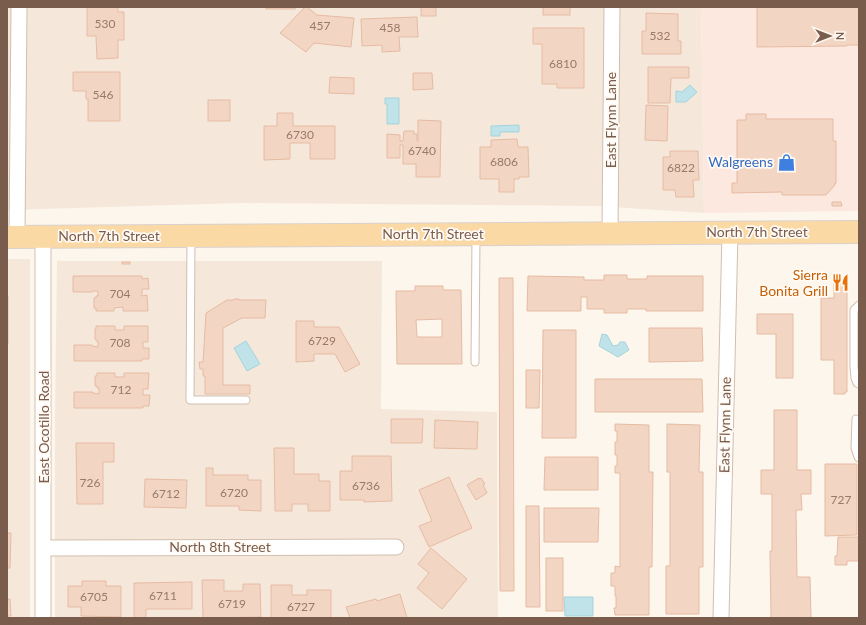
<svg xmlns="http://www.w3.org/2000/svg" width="866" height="625" viewBox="0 0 866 625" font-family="Lato,sans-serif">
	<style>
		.residential { fill: #f5e8da }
		.commercial { fill: #fde8e0 }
		.water { fill: #bfe3e8; stroke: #a5d3da }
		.building { fill: #f3d5c3; stroke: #e6bba3; fill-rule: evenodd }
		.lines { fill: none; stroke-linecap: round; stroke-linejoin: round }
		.lane-casing { stroke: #d1beb0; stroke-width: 9 }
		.street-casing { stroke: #d1beb0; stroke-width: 17 }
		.primary-casing { stroke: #dad1cd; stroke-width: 24 }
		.lane { stroke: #fff; stroke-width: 7 }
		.street { stroke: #fff; stroke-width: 15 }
		.primary { stroke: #fbd9a5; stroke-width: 22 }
		.labels { text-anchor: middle; stroke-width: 3.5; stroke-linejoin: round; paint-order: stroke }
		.number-label { font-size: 12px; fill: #987a6a }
		.street-label { font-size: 14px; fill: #7a5c4d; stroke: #fffaf3 }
		.shop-label { font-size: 14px; fill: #366cbe; stroke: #fffaf3; text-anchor: end }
		.food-label { font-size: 14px; fill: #c56008; stroke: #fffaf3; text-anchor: end }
	</style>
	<rect width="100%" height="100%" fill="#fdf6ec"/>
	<g class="residential">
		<polygon points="7,7 701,7 704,213 595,206 241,203 7,210"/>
		<rect x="7" y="259" width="23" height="359"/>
		<polygon points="57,261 382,261 381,409 497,412 498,618 55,618 55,415"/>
	</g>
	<polygon class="commercial" points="701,7 859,7 859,211 704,213"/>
	<g class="water">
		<polygon points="690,85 697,92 686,102 676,102 676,91 682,92"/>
		<polygon points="385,98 399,98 399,124 387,124 387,104 385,104"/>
		<polygon points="519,125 519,132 500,132 500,136 491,136 491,126"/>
		<polygon points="602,334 607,335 613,346 618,345 620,342 625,342 629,350 618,357 599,346"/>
		<polygon points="246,341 260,364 247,371 234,348"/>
		<polygon points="564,597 593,597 593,616 565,616"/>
	</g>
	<g class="building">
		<polygon points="87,7 118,7 118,12 124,12 124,40 118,40 118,58 97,59 96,36 87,36"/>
		<rect x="266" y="7" width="29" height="2"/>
		<polygon points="305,7 307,7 317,15 354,18 351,47 314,43 306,52 280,33"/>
		<rect x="421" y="7" width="15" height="9"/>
		<rect x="543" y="7" width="27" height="8"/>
		<polygon points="757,7 859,7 859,45 847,45 847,46 757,47"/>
		<polygon points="646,13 678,14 678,41 681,41 681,54 642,54 642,31 646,31"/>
		<polygon points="417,17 418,37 399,37 400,51 382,52 382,45 362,46 361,19"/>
		<polygon points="533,28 584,28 584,88 557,88 557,84 542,84 542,44 533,44"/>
		<polygon points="648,67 689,67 689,78 671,78 670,103 648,103"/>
		<polygon points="73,72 120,72 120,121 88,121 88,99 86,99 86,91 73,91"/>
		<polygon points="413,73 432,73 433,89 413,90"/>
		<polygon points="330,77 354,78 354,94 329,93"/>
		<rect x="208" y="100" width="22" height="21"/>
		<polygon points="646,105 668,106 667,141 645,140"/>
		<polygon points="277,113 293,113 293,126 335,126 335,159 310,159 310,143 290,143 290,159 264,160 264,126 277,126"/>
		<polygon points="746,114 766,114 766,119 833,119 833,141 836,141 836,183 834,184 835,185 826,195 782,195 782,192 732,193 732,183 737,183 737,120 746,120"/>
		<polygon points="418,120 441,121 440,177 416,177 416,164 403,164 403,145 400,145 400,158 387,158 387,134 400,135 400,141 403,141 404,131 414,131 414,134 417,134 417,141 418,141"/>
		<polygon points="517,139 518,147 528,147 529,177 519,177 519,179 514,179 514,192 499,192 499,179 480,179 480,147 491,147 491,140"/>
		<polygon points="670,151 698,151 699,180 693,180 694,197 676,197 675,190 663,190 663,157 670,157"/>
		<polygon points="832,202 841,202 842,206 832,206"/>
		<rect x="122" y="262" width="8" height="2"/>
		<polygon points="604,275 627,275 627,279 647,279 647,276 703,276 703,311 646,311 646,309 627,309 627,313 604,313 604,309 587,309 587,297 581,297 581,311 527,311 528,276 584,277 584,280 604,280"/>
		<polygon points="73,276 142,276 142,279 148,278 149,289 142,289 142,296 147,295 148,311 123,311 123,307 114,308 114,311 96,311 96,308 94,308 94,298 96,298 96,296 98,296 98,291 92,291 92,292 73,292"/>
		<polygon points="499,278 513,278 514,591 500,591"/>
		<polygon points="834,280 847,280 847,392 845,392 845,394 834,394 834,360 821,360 821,298 834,298"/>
		<path d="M415,286H443V290H461L462,364H397L396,291H415ZM442,319V337H417L416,320Z"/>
		<rect x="7" y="297" width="1" height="47"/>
		<polygon points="234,299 239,299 239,300 266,300 265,318 242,318 223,328 223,385 250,385 250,394 205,394 205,376 203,376 203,369 200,369 199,362 203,362 206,313 227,300 234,300"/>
		<polygon points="757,314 793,314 793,378 776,378 776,334 757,334"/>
		<polygon points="296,321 314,321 314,327 339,327 360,364 345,372 335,354 314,354 314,361 296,362"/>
		<polygon points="96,326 115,326 115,330 124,330 124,326 148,326 148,342 143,342 143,348 149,348 149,359 142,359 142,361 74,361 74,345 92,345 92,346 98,347 98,341 96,341 96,339 95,339 95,329 96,329"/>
		<polygon points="649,328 702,328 703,361 649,362"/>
		<polygon points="543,330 576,330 576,438 542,438"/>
		<polygon points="526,370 540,370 539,408 526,408"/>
		<polygon points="97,373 115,373 115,377 124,377 124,373 149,373 148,389 143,389 143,395 150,395 149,406 143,406 143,408 74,408 74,392 93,392 93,393 99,394 99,388 97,388 97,386 95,386 95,376 97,376"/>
		<polygon points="595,379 702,379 703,412 595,412"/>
		<polygon points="774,410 797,410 797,470 811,470 811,494 801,494 802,510 796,510 797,577 810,577 811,618 771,618 770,551 772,551 772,494 761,494 761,470 774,470"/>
		<polygon points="391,419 423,419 422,443 391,443"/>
		<polygon points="435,420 478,422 477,449 434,448"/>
		<polygon points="615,424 649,425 649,472 653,472 652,567 649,567 649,615 615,615 614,608 616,608 616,596 615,596 615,586 611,586 611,573 615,573 615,566 620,567 620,473 615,473 615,466 617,466 617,455 615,455 615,442 617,442 617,431 615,431"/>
		<polygon points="667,424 700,425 699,472 703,472 703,567 699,567 699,614 666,614 666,566 670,566 670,472 667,472"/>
		<polygon points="76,443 114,443 114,462 103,462 103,504 77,504"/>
		<polygon points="274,448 294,448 294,474 319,474 319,481 330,481 330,511 308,511 308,504 292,504 292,511 275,511"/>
		<polygon points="352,456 391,456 392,501 364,502 364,500 340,500 340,471 352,471"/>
		<polygon points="545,457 598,457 598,490 544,490"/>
		<polygon points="825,464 857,464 857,535 825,536"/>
		<polygon points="206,468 213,468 213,475 248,475 248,480 261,480 261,511 239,510 239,506 206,506"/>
		<polygon points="449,477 472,528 429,547 419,526 432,521 419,490"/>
		<polygon points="479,478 479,479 481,478 485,484 483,485 487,493 476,500 467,485"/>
		<polygon points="145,479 187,480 186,508 144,507"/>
		<polygon points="526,506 539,506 540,607 526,607"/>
		<polygon points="544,508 599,508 598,542 544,542"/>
		<polygon points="7,533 11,533 10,568 7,568"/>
		<polygon points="838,537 859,537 859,561 847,561 847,565 835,565 835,556 837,556"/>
		<polygon points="431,548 467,579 442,609 417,588 429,573 418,564"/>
		<rect x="546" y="558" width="17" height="53"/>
		<polygon points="202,580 224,580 224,591 243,591 243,584 260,584 261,617 203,618"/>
		<polygon points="82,581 106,581 106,586 121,586 121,617 81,616 81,607 68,607 68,586 82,586"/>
		<polygon points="192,582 192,609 146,609 146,618 134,618 134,583"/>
		<polygon points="271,585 292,585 292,595 307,595 307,590 331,590 331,618 271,618"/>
		<polygon points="400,594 407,618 350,618 346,607 376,599 377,601"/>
		<polygon points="7,599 10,599 11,616 7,616"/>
	</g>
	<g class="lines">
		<defs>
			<g id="lane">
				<polyline points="191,238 190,400 246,400"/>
				<polyline points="859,305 854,310 854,366 855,378 857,383 859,384"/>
				<polyline points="475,362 476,236"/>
				<polyline points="856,419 855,448 858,457 859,458"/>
			</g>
			<g id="street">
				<polyline points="610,233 612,7"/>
				<polyline points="17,237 19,7"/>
				<polyline points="43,237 43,618"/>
				<polyline points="44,548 396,547"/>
				<polyline points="721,618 730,232"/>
			</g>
			<polyline id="primary" points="7,237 859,232"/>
		</defs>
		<use href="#lane" class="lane-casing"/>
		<use href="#street" class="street-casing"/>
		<use href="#primary" class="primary-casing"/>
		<use href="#lane" class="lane"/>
		<use href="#street" class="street"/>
		<use href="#primary" class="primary"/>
	</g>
	<defs>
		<symbol id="shop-bare" viewBox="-9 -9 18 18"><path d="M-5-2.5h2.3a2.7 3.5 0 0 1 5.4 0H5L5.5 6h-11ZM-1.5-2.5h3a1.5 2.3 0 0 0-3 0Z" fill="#3f7fe0" stroke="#fffaf3" stroke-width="2.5" paint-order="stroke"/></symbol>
		<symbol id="restaurant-bare" viewBox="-9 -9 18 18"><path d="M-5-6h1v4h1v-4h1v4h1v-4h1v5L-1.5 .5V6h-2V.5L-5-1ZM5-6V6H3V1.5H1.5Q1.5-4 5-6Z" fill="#e8710a" stroke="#fffaf3" stroke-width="2.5" paint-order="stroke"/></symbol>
	</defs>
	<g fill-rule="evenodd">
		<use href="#shop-bare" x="774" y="150" width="25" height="25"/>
		<use href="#restaurant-bare" x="828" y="270" width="25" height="25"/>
	</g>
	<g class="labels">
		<g class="number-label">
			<text x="105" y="28">530</text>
			<text x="320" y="30">457</text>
			<text x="390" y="32">458</text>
			<text x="660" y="40">532</text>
			<text x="563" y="68">6810</text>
			<text x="103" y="99">546</text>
			<text x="300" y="139">6730</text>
			<text x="422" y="155">6740</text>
			<text x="504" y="166">6806</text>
			<text x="681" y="172">6822</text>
			<text x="120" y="298">704</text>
			<text x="322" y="345">6729</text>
			<text x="120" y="347">708</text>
			<text x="121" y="394">712</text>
			<text x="90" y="487">726</text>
			<text x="366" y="490">6736</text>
			<text x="234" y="497">6720</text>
			<text x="166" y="498">6712</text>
			<text x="841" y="504">727</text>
			<text x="163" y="600">6711</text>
			<text x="94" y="601">6705</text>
			<text x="232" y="608">6719</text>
			<text x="301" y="611">6727</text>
		</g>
		<g class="street-label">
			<text transform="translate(611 120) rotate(-90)" y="5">East Flynn Lane</text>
			<text x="757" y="237">North 7th Street</text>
			<text x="433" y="239">North 7th Street</text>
			<text x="109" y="241">North 7th Street</text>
			<text transform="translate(725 425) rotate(-89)" y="5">East Flynn Lane</text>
			<text transform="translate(44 427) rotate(-90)" y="5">East Ocotillo Road</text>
			<text x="220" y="552">North 8th Street</text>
		</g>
		<g class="shop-label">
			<text x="773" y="167">Walgreens</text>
		</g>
		<g class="food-label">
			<text x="828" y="280">Sierra<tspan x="828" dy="16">Bonita Grill</tspan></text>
		</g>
	</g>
	<rect width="866" height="625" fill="none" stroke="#7a5c4d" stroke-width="16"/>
	<g transform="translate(830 36) rotate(90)" stroke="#fffaf3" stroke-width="3" paint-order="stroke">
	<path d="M0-3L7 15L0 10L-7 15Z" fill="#7a5c4d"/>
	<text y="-6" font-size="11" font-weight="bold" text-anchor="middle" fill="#7a5c4d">N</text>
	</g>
</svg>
